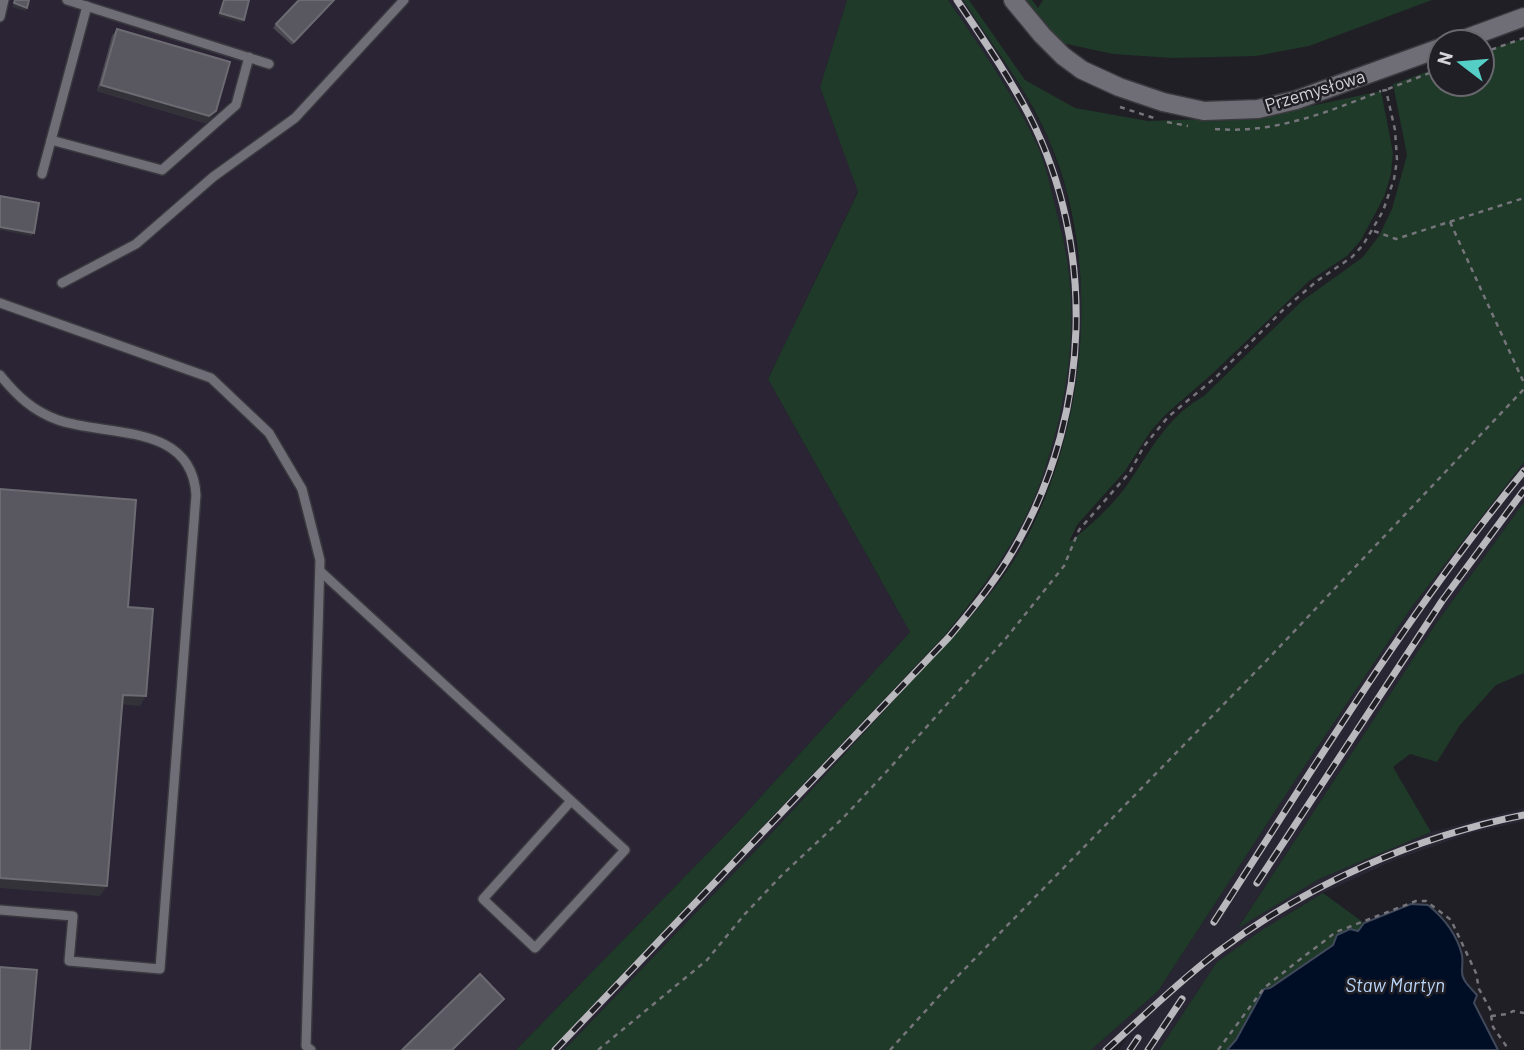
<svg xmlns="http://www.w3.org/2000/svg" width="1524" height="1050" viewBox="0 0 1524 1050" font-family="Barlow,sans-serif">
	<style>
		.built { fill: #282632 }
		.industrial { fill: #2a2434 }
		.green { fill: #1f3a28 }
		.water { fill: #000e25; stroke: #40495b; stroke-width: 2 }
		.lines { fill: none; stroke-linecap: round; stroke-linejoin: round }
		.service-casing { stroke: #3a393f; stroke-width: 12 }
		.minor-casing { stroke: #3a393f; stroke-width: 21 }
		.path { stroke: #76757b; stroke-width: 2.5; stroke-dasharray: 5 5; stroke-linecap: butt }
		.service { stroke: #6f6e76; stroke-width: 9 }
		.minor { stroke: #6f6e76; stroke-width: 18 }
		.rail-casing { stroke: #b9b8bd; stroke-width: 7 }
		.rail { stroke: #201f26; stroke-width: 4.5; stroke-dasharray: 13; stroke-linecap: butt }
		.wall { fill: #4a4850 }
		.shaded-wall { fill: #333239 }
		.building { fill: #59575f; stroke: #6c6b72; stroke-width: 2 }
		.labels { text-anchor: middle; stroke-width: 5; stroke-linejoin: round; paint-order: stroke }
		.street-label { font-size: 18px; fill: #d4d3d8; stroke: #201f26 }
		.water-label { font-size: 19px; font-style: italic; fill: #bad7fb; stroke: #201f26 }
	</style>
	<rect width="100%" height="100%" fill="#201f26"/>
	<g class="built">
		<polygon points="948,0 963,0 1022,89 1049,140 1066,191 1079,261 1083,309 1078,371 1066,433 1046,493 1020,550 989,596 966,622 759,847 564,1050 549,1050 945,635 982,589 1012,541 1038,148 1003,82"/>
		<polygon points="1524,462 1524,502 1435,625 1239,926 1319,879 1431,832 1524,808 1524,821 1471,833 1397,859 1323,893 1291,912 1217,962 1159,1050 1119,1050 1128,1036 1112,1050 1091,1050 1158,991 1300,773 1411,608"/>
	</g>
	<polygon class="industrial" points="0,0 847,0 820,87 858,191 768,379 910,632 738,822 516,1050 0,1050"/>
	<g class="green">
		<path d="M847,0H948C980,47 1013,93 1037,145C1046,166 1051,189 1056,211C1061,230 1066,249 1068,268C1078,339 1064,416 1040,483C1020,539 982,589 945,635L550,1050H516L738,822L910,632L768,379L858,192L820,87Z"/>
		<path d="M963,0H969L1025,80L1075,108L1148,121L1260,117L1381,91L1393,153L1391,174L1384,197L1361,240L1347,256L1309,281L1213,373L1165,415L1150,432L1125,471L1077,525L1069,542C1090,527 1116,502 1130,481C1152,448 1168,416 1204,396L1302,301L1363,257L1379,236L1392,209L1407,155L1393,84L1440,67V84H1482V52L1524,38V462L1411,608L1300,773L1158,991L1091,1050H564L759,847L966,622C986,600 1005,576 1020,550C1087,432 1103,265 1049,140C1028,90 992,45 963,0Z"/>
		<polygon points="1026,0 1032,0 1038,8 1043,0 1432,0 1309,46 1256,56 1173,58 1113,54 1062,43"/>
		<polygon points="1524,502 1524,673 1496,685 1460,725 1437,762 1410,754 1393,767 1431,832 1319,879 1238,928 1435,625"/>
		<polygon points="1323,893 1364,923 1358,931 1337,935 1333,945 1270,988 1264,990 1236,1040 1227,1050 1159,1050 1217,962 1262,930"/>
	</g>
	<path class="water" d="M1411,904L1428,905C1444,918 1457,935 1462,955C1463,962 1462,965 1462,972C1462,981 1471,988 1477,995L1474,1003L1498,1050H1227L1236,1040L1264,989L1270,988L1333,945L1337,935L1350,929L1358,931L1364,923Z"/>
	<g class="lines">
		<defs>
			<g id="service">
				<polyline points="67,0 269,64"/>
				<polyline points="0,17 4,0"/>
				<polyline points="51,140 162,170 236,105 249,57"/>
				<polyline points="42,174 87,6"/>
				<polyline points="62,283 136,244 213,177 295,118 404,0"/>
				<polyline points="0,303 211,378 269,433 302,489 320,560 306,1046 311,1050"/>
				<path d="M0,375C17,396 33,411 58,420C106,437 192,422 196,495L160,969L69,961L73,916L0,910"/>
				<polyline points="320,571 625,850 535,948 483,899 571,801"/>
			</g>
			<g id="minor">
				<polyline points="1013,0 1042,35 1063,56 1082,70 1119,87 1163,102 1204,111 1258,109 1296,100 1440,48"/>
				<polyline points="1456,42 1524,17"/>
			</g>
		</defs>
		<use href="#service" class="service-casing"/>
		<use href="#minor" class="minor-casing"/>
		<g class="path">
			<polyline points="1482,53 1524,38"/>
			<polyline points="1388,89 1440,69"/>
			<polyline points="1120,107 1154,118"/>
			<polyline points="1167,122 1188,126"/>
			<path d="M1215,129C1274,134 1328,112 1381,91"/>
			<polyline points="1450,222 1524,383"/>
			<polyline points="1374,231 1396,239 1524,198"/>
			<polyline points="1491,1016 1508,1014 1513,1011 1524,1013"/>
			<polyline points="598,1050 707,960 744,915 782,875 843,818 888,770 1007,637 1064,566 1079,530 1130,472 1144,446 1168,417 1216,377 1283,310 1317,281 1352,257 1363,245 1383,211 1394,179 1397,160 1395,130 1386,90 1381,91 1380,88"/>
			<polyline points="890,1050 950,984 1267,660 1524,389"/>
			<polyline points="1218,1050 1264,988 1298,961 1336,932 1416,901 1426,901 1451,920 1476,973 1479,989 1490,1009 1493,1027 1509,1050"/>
		</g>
		<use href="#service" class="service"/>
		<use href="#minor" class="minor"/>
		<defs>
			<g id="rail">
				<polyline points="1257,883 1442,601 1524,490"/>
				<path d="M1214,922C1313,769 1408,612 1524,471"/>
				<path d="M555,1050L949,637C975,606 1001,574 1020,538C1090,411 1096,247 1030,117C1009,76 982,38 957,0"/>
				<path d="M1106,1050C1143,1017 1179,981 1219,951C1309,884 1414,837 1524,815"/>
				<polyline points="1130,1050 1138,1038"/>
				<polyline points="1148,1050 1182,999"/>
			</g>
		</defs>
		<use href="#rail" class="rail-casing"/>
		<use href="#rail" class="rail"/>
	</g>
	<g class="wall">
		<polygon points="335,0 292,45 273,28 276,24"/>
		<polygon points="117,29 211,118 205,123 97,91 112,36"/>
	</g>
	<g class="shaded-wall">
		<polygon points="14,3 27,8 25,11 12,7"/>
		<polygon points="220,13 244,20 242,23 218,16"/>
		<polygon points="101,85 216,111 211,118 205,123 97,91"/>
		<polygon points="0,227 34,233 31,236 0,230"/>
		<polygon points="123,695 146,696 140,706 116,704"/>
		<polygon points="0,878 107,886 100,896 0,888"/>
	</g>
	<g class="building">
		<polygon points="15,0 29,0 27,8 14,3"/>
		<polygon points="224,0 249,0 244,20 220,13"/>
		<polygon points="299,0 334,0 294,42 276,24"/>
		<polygon points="117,29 230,62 216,111 209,116 101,85"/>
		<polygon points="0,196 39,203 34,233 0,227"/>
		<polygon points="0,489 136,500 128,607 153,609 146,696 123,695 107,886 0,878"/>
		<polygon points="0,967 37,970 30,1050 0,1050"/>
		<polygon points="480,974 504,999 452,1050 402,1050"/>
	</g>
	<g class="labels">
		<g class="street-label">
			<text transform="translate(1315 91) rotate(-17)" y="6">Przemysłowa</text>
		</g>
		<g class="water-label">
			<text x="1395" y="992">Staw Martyn</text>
		</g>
	</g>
	<g transform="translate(1461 63) rotate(286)"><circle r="33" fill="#201f26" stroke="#68676d" stroke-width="2"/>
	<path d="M0-5L12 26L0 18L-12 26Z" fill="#55cec5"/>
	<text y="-10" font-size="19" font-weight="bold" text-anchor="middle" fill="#d4d3d8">N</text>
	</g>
</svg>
